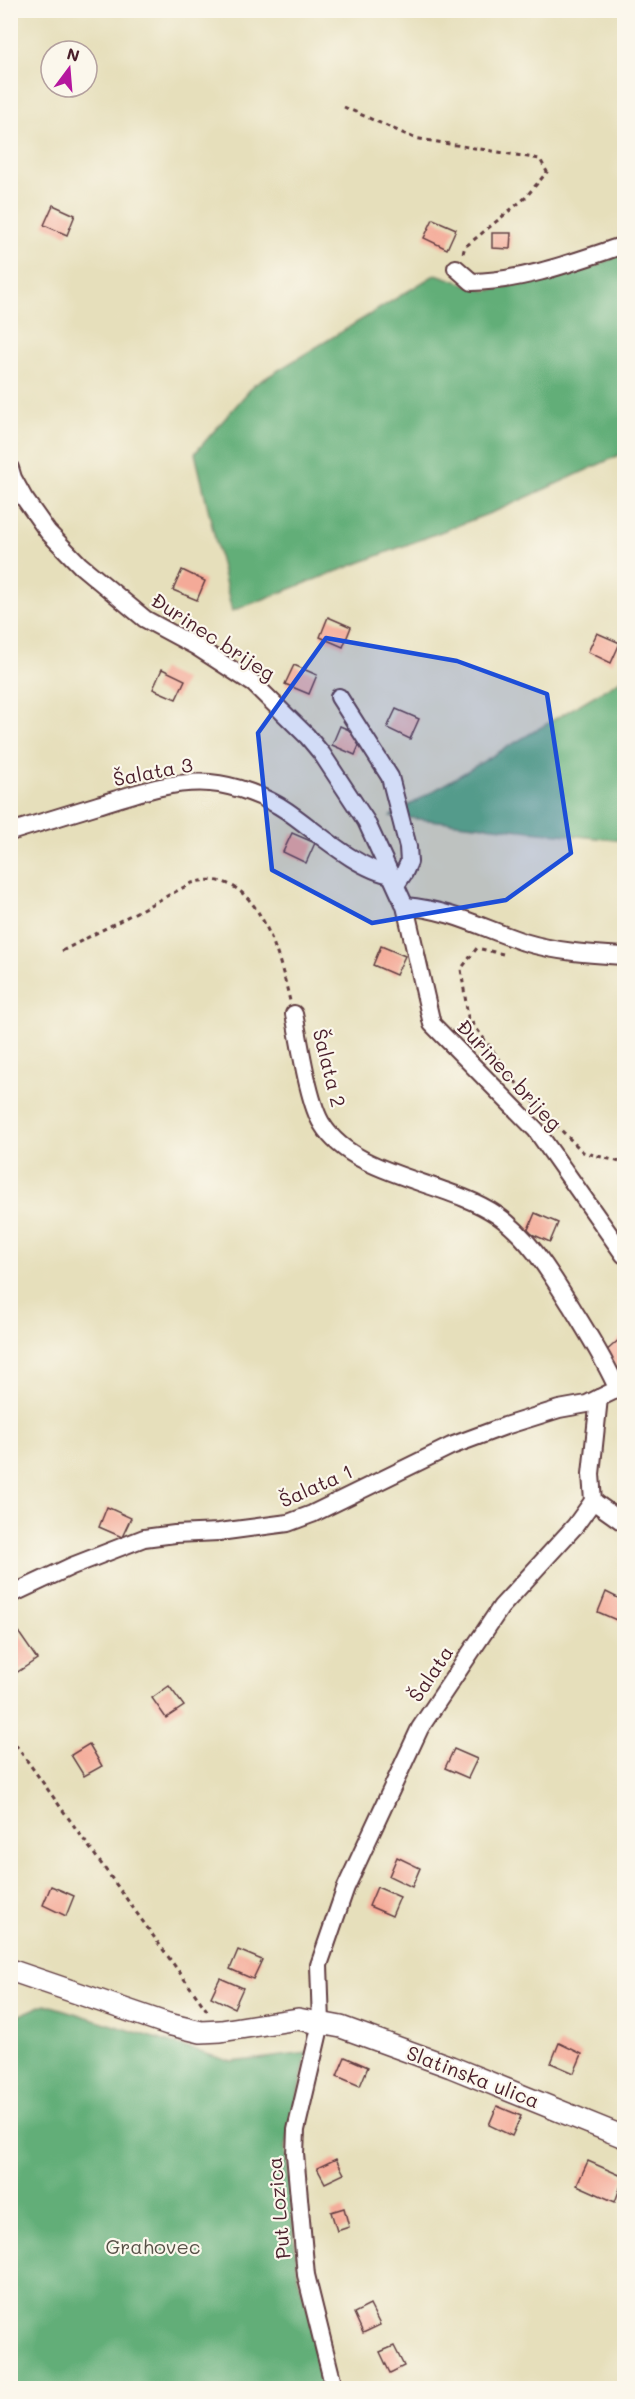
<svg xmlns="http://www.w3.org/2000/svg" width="635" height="2399" viewBox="0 0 635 2399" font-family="Mali,sans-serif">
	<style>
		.forest { fill: #62ae78; stroke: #566652; stroke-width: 1.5 }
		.building { fill: #f4aa98 }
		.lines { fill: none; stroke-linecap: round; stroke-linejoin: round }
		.minor-casing { stroke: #613c41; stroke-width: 20 }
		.tertiary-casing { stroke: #613c41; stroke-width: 24 }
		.path { stroke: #613c41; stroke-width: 3; stroke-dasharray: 4.5 4.5; stroke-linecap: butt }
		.minor { stroke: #fff; stroke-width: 16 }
		.tertiary { stroke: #fff; stroke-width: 21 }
		.marked { fill: #1d4ed8; fill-opacity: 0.2; stroke: #1d4ed8; stroke-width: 4.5; stroke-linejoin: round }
		.labels { text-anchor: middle; stroke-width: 4.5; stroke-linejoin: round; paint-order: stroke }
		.street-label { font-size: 20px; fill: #4a1f2b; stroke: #fbf7ec }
		.park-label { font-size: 20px; fill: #585248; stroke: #fbf7ec }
	</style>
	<rect width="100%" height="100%" fill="#fbf7ec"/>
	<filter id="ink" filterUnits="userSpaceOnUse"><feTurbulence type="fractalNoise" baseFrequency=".0167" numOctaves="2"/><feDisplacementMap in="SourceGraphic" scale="12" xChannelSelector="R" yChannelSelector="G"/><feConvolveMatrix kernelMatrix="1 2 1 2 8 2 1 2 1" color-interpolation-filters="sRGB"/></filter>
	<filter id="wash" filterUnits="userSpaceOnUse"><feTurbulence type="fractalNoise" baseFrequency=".008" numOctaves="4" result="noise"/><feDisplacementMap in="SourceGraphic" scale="24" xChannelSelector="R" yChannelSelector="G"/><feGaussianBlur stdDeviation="1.35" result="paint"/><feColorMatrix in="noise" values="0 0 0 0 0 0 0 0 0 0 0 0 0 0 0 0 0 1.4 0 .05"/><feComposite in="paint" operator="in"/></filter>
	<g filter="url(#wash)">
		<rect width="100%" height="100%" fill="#e6dfbb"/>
		<g class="forest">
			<polygon points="624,253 624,453 501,509 232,611 195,453 254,385 436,274 486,291 588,269"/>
			<polygon points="624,678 624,841 391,816"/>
			<polygon points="45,2004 232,2062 307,2053 286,2147 298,2277 332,2388 11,2388 11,2019"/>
		</g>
		<g id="blocks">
			<g class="building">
				<polygon points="53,205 75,215 67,235 44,225"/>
				<polygon points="433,219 456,229 447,249 424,238"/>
				<polygon points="492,233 511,233 510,249 492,248"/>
				<polygon points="182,570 205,581 197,600 173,590"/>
				<polygon points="328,617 351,627 343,647 320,637"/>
				<polygon points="597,633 620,643 611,663 588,652"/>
				<polygon points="294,665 317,675 309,694 285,684"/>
				<polygon points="162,669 185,680 176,699 153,689"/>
				<polygon points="396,709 419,719 410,739 387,728"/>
				<polygon points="340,726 363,736 355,755 332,745"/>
				<polygon points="292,833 315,843 306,863 283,852"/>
				<polygon points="381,946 405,956 396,975 373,965"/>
				<polygon points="535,1213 558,1223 550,1242 527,1232"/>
				<polygon points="623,1336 624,1363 618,1369 604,1353"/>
				<polygon points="107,1507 131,1518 122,1537 99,1527"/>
				<polygon points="606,1592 624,1601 624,1614 621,1622 598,1612"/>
				<polygon points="10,1620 37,1659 16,1673 10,1665"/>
				<polygon points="169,1686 184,1706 166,1718 152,1698"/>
				<polygon points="89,1744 102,1766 84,1776 71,1755"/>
				<polygon points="454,1749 477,1759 468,1778 445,1768"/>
				<polygon points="397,1857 420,1868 412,1887 389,1876"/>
				<polygon points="51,1886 74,1896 66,1916 43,1905"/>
				<polygon points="377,1887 400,1897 392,1916 369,1906"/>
				<polygon points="238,1950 262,1960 253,1979 230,1969"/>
				<polygon points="220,1978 243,1988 234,2008 211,1997"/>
				<polygon points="559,2043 582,2054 574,2073 551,2063"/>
				<polygon points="345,2057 368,2067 360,2086 337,2076"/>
				<polygon points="497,2106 521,2116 512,2136 489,2125"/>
				<polygon points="336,2159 344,2174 325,2183 317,2168"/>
				<polygon points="588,2161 624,2177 615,2202 577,2185"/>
				<polygon points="344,2208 349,2227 337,2231 331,2212"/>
				<polygon points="370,2305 380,2325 363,2333 354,2313"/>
				<polygon points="394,2346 404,2366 390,2373 380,2352"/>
			</g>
		</g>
	</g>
	<g filter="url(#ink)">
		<use href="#blocks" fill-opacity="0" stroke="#613c41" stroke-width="1.5"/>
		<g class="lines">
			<defs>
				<g id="minor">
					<path d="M456,268L472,282C524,281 576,261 624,245"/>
					<polyline points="10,468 13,478 24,498 48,532 80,565 145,619 197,647 254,684 307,736 322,754 366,821 405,906 432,1024 536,1130 624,1255"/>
					<polyline points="339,697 390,777 408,847 409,862 404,873 396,885"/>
					<path d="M10,832C40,823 69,814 98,805C134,794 172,780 210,783C235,785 267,797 287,811C316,831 358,870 392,875"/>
					<path d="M405,906C451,910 482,928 524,942C557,952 590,954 624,956"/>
					<path d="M294,1014C300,1042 308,1102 322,1124C354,1177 448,1181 497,1215C530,1238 550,1273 571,1306C588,1334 605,1360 618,1390"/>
					<polyline points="593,1501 624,1523"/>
					<polyline points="10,1595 72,1566 144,1538 175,1534 219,1532 288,1523 312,1514 451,1446 505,1426 559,1409 587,1404 599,1398"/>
					<polyline points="334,2388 306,2275 295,2154 296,2130 321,2023 319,1965 346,1887 420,1728 501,1607 575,1526 593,1501 591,1474 599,1398 624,1386"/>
				</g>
				<polyline id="tertiary" points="10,1970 168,2024 201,2032 221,2031 298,2019 341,2027 451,2067 624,2137"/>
			</defs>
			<use href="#minor" class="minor-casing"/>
			<use href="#tertiary" class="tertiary-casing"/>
			<g class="path">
				<polyline points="344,107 414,138 540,159 547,172 525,198 465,247 463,253"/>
				<path d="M62,951L192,883C257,863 279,955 290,1001"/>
				<polyline points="503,954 477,948 461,969 468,1017 518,1085 545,1113"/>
				<polyline points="549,1118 583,1152 624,1163"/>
				<polyline points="10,1737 208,2012"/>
			</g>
			<use href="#minor" class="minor"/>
			<use href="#tertiary" class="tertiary"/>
		</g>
	</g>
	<path class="marked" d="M326,638L457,661L547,694L571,853L506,900L372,923L272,870L258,733Z"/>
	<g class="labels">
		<g class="street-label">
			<text transform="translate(213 637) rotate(33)" y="7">Đurinec brijeg</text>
			<text transform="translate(153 772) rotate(-11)" y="7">Šalata 3</text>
			<text transform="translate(329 1068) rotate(76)" y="7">Šalata 2</text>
			<text transform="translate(509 1075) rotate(47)" y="7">Đurinec brijeg</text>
			<text transform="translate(316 1486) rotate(-24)" y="7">Šalata 1</text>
			<text transform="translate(431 1674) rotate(-56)" y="7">Šalata</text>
			<text transform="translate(473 2077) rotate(21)" y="7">Slatinska ulica</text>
			<text transform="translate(279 2208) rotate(-95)" y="7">Put Lozica</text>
		</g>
		<g class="park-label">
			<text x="153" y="2254">Grahovec</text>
		</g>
	</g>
	<rect width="635" height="2399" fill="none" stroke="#fbf7ec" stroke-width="36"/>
	<g transform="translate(69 69) rotate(16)"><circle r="28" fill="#fbf7ec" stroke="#b4a19f" stroke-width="1.5"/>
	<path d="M0-4.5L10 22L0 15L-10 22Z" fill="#b5179e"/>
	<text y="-9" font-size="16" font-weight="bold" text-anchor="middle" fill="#4a1f2b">N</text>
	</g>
</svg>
